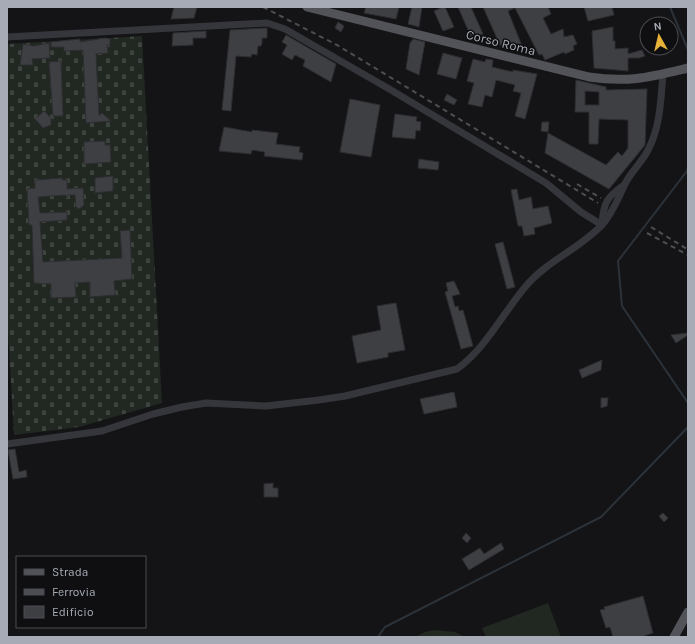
<svg xmlns="http://www.w3.org/2000/svg" width="695" height="644" viewBox="0 0 695 644" font-family="Karla,sans-serif">
	<style>
		.cemetery { fill: url(#cemetery-stones) }
		.pitch { fill: #202821 }
		.lines { fill: none; stroke-linecap: round; stroke-linejoin: round }
		.stream { stroke: #2b3239; stroke-width: 2 }
		.building { fill: #3e3f43; stroke: #2e2e32; fill-rule: evenodd }
		.minor { stroke: #35363b; stroke-width: 7 }
		.major { stroke: #515359; stroke-width: 9 }
		.rail { stroke: #4c4e53; stroke-width: 2; stroke-dasharray: 5 4; stroke-linecap: butt }
		.labels { text-anchor: middle; stroke-width: 3; stroke-linejoin: round; paint-order: stroke }
		.street-label { font-size: 13px; fill: #a6abb5; stroke: #0f0f11 }
	</style>
	<defs>
		<pattern id="cemetery-stones" width="16" height="16" patternUnits="userSpaceOnUse"><rect width="16" height="16" fill="#202821"/><path d="M2 7V4a2 2 0 0 1 4 0v3zM10 15v-3a2 2 0 0 1 4 0v3z" fill="#3d443f"/></pattern>
	</defs>
	<rect width="100%" height="100%" fill="#141416"/>
	<polygon class="cemetery" points="142,36 162,403 79,427 14,435 7,315 7,44"/>
	<g class="pitch">
		<polygon points="548,603 561,637 486,637 482,628"/>
		<polygon points="434,630 455,632 465,637 415,637 425,632"/>
	</g>
	<g class="lines">
		<g class="stream">
			<polyline points="670,7 688,50"/>
			<polyline points="688,167 687,171 618,261 622,306 688,403"/>
			<polyline points="378,637 385,627 601,517 688,427"/>
		</g>
	</g>
	<g class="building">
		<polygon points="174,7 197,7 194,18 171,19"/>
		<polygon points="366,7 399,7 396,19 364,13"/>
		<polygon points="412,7 422,7 419,27 408,24"/>
		<polygon points="443,7 445,7 454,27 443,31 434,11"/>
		<polygon points="458,7 471,7 483,34 472,39"/>
		<polygon points="483,7 548,7 551,14 543,18 551,34 563,29 564,37 573,35 577,44 573,46 574,50 565,54 564,52 545,60 542,54 539,55 515,8 508,11 522,46 518,48 500,45"/>
		<polygon points="584,7 612,7 614,15 588,21"/>
		<polygon points="338,22 344,26 341,32 335,28"/>
		<polygon points="613,27 613,41 615,41 615,49 628,48 628,54 642,50 645,56 639,58 628,58 628,71 594,68 592,31"/>
		<polygon points="267,28 267,38 262,38 262,43 261,46 258,46 257,55 252,54 251,57 236,56 231,111 222,110 230,30"/>
		<polygon points="206,31 206,38 193,38 193,45 172,46 173,33"/>
		<polygon points="286,35 336,64 331,82 303,66 305,60 295,55 292,60 282,54 287,45 282,42"/>
		<polygon points="105,38 110,39 110,45 107,45 108,53 96,54 99,116 102,113 111,121 86,123 83,50 64,51 64,47 51,47 51,42 80,39 80,42"/>
		<polygon points="413,39 425,42 419,75 406,69 410,43"/>
		<polygon points="49,43 50,58 32,59 33,65 20,65 23,44 33,46"/>
		<polygon points="443,53 462,58 456,79 437,74"/>
		<polygon points="473,59 485,62 486,59 493,60 492,67 513,72 513,70 537,74 525,119 515,116 521,93 513,91 515,85 496,80 492,97 485,95 482,107 468,104 474,83 467,81"/>
		<polygon points="61,61 63,116 53,116 49,62"/>
		<path d="M576,80L606,87V90L647,89L645,145L609,189L545,153L548,133L606,165L618,152L622,156L628,148V120L599,119L598,144H589V112H575ZM585,91L599,92V105H585Z"/>
		<polygon points="447,94 457,100 454,105 444,100"/>
		<polygon points="350,99 380,105 371,157 340,152"/>
		<polygon points="44,111 51,118 51,125 43,128 35,119"/>
		<polygon points="395,114 417,117 416,121 421,122 420,131 416,130 415,139 392,137"/>
		<polygon points="542,122 549,122 548,132 541,131"/>
		<polygon points="224,127 252,132 252,130 278,133 276,144 300,147 299,152 303,153 302,160 264,156 265,152 252,150 251,154 219,151"/>
		<polygon points="105,141 105,145 110,145 111,162 84,164 84,142"/>
		<polygon points="419,159 439,162 438,170 418,168"/>
		<polygon points="113,176 113,191 95,193 95,178"/>
		<polygon points="62,178 62,180 67,180 67,189 83,188 84,205 79,209 76,207 75,195 67,195 67,198 65,195 38,197 40,213 67,212 67,220 40,222 43,262 122,258 120,231 130,230 132,279 114,281 115,295 90,297 90,282 75,283 76,297 51,298 51,284 34,283 32,225 29,225 27,189 35,188 35,180"/>
		<polygon points="517,189 519,200 531,197 533,209 548,206 552,223 534,228 535,234 524,236 522,226 518,226 511,190"/>
		<polygon points="503,242 515,287 507,289 495,244"/>
		<polygon points="454,281 460,294 452,296 455,307 458,306 459,311 463,310 473,346 461,349 445,292 448,291 446,283"/>
		<polygon points="396,303 405,350 388,353 388,357 357,363 352,336 381,330 377,306"/>
		<polygon points="688,333 688,335 676,343 671,335"/>
		<polygon points="602,360 601,370 582,378 579,370"/>
		<polygon points="454,392 457,407 424,414 420,399"/>
		<polygon points="601,398 608,398 607,406 601,408"/>
		<polygon points="15,449 19,472 26,470 27,477 13,479 8,450"/>
		<polygon points="273,483 273,488 278,488 278,497 264,497 264,484"/>
		<polygon points="663,513 668,518 664,522 659,516"/>
		<polygon points="466,533 471,538 467,543 462,538"/>
		<polygon points="501,543 504,549 469,570 462,559 480,548 484,554"/>
		<polygon points="643,596 653,633 641,637 613,637 610,627 606,628 600,610 605,609 604,607"/>
	</g>
	<g class="lines">
		<g class="minor">
			<polyline points="7,37 267,23 285,29 391,90 546,183 581,212 602,225"/>
			<path d="M602,222C604,202 607,197 624,185"/>
			<path d="M7,444L102,431L153,414L182,407L206,403L266,406L319,400L345,396L457,369C486,348 503,313 526,286C547,261 579,249 602,225C612,214 618,199 624,186C630,172 643,162 649,148C660,127 661,98 663,74"/>
		</g>
		<g class="major">
			<path d="M307,7L589,77C629,83 650,77 688,68"/>
			<polyline points="674,637 688,612"/>
		</g>
		<g class="rail">
			<polyline points="263,7 337,45 598,203"/>
			<polyline points="577,184 601,198"/>
			<polyline points="651,227 687,249"/>
			<polyline points="647,233 688,255"/>
		</g>
	</g>
	<g class="labels">
		<g class="street-label">
			<text transform="translate(501 42) rotate(14)" y="5">Corso Roma</text>
		</g>
	</g>
	<rect width="695" height="644" fill="none" stroke="#a6abb5" stroke-width="16"/>
	<rect x="16" y="556" width="130" height="72" fill="#0f0f11" stroke="#4b4d53"/>
	<rect x="24" y="569" width="20" height="6" fill="#515359" stroke="#4b4d53"/>
	<text x="52" y="576" font-size="12" fill="#a6abb5">Strada</text>
	<rect x="24" y="589" width="20" height="6" fill="#4c4e53" stroke="#4b4d53"/>
	<text x="52" y="596" font-size="12" fill="#a6abb5">Ferrovia</text>
	<rect x="24" y="606" width="20" height="12" fill="#3e3f43" stroke="#4b4d53"/>
	<text x="52" y="616" font-size="12" fill="#a6abb5">Edificio</text>
	<g transform="translate(659 36) rotate(352)"><circle r="19" fill="#0f0f11" stroke="#4b4d53"/>
	<path d="M0-3L7 15L0 10L-7 15Z" fill="#e9b339"/>
	<text y="-6" font-size="11" font-weight="bold" text-anchor="middle" fill="#a6abb5">N</text>
	</g>
</svg>
